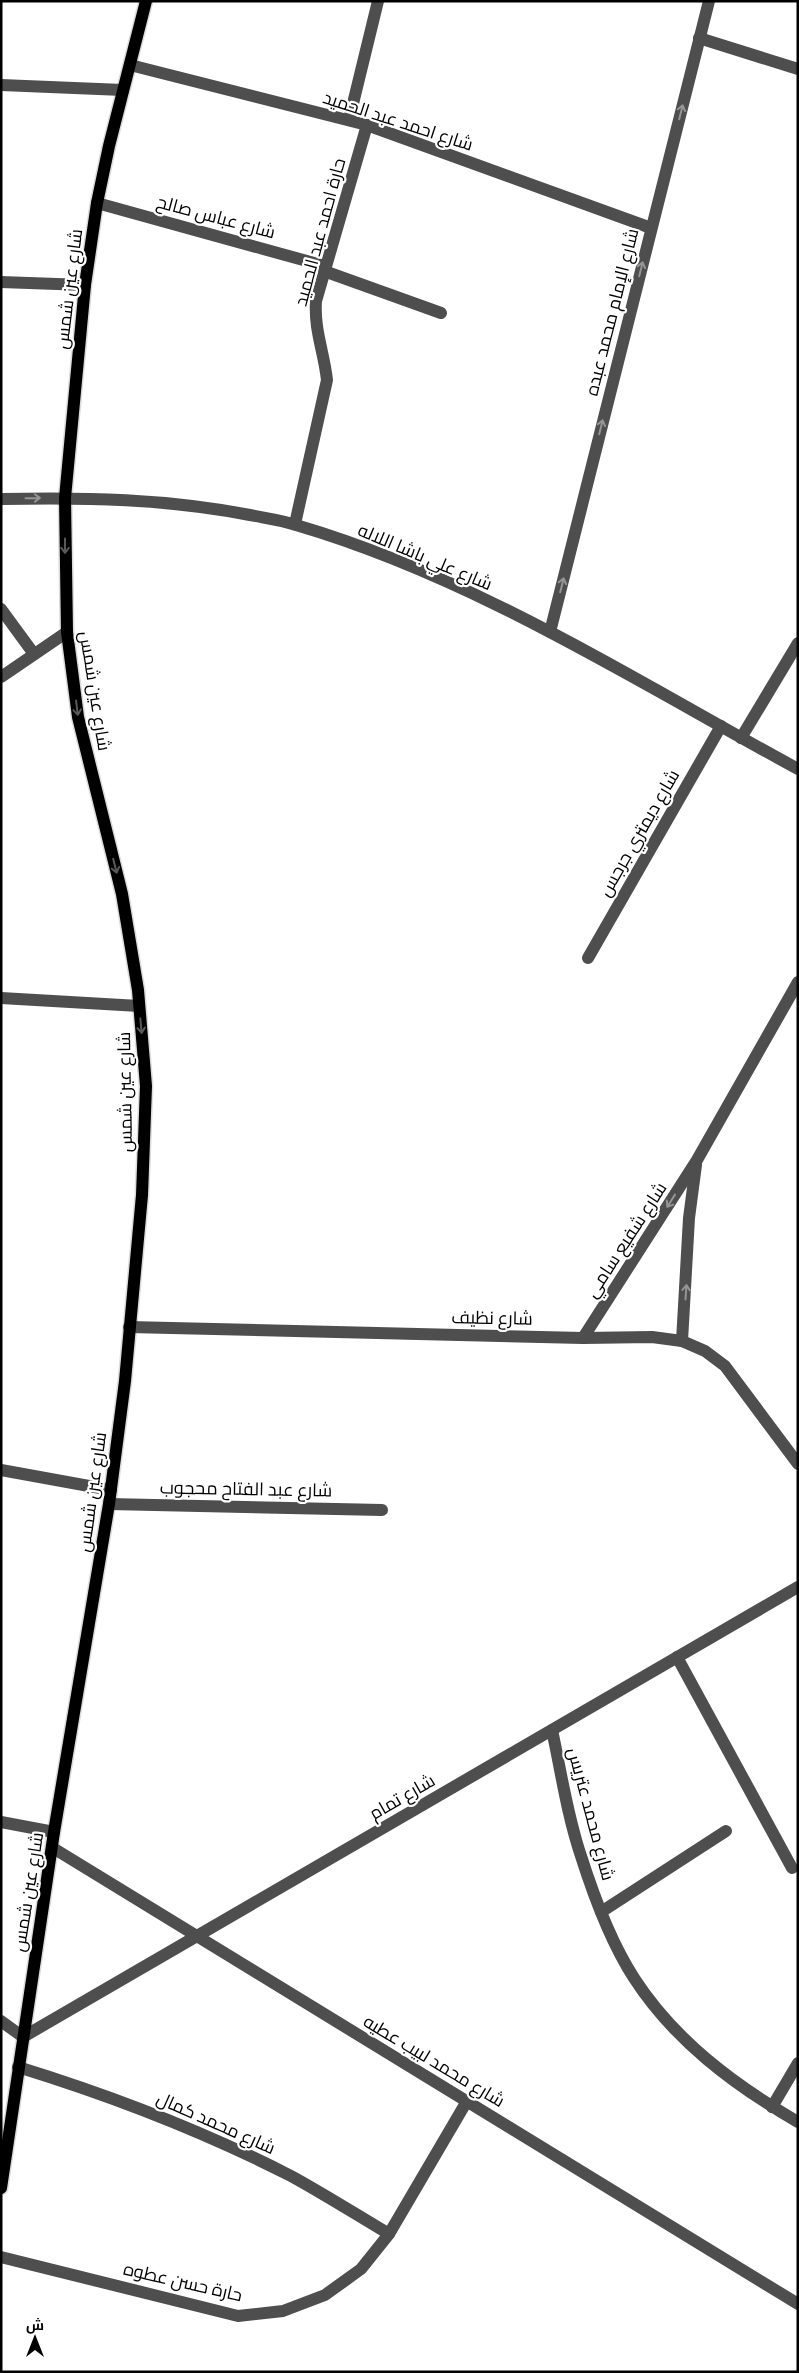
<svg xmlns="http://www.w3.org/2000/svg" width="799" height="2373" viewBox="0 0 799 2373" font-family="Signika,Cairo,sans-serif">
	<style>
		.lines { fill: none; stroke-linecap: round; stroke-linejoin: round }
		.major-casing { stroke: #dbdbdb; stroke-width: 15 }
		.minor { stroke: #4e4e4e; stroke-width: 12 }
		.major { stroke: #000; stroke-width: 12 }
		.oneway { stroke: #959595 }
		.oneway2 { stroke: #595959 }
		.labels { text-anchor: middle; stroke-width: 4.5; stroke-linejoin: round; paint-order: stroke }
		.street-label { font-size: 18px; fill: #000; stroke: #fff }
	</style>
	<rect width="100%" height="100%" fill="#fff"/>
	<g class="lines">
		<defs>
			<polyline id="major" points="1,2188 54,1832 109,1504 125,1381 142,1195 146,1086 138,990 122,894 78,717 67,632 65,498 85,285 97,203 109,146 146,1"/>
		</defs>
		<use href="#major" class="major-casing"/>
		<g class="minor">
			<polyline points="699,38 798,69"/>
			<polyline points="130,65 367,125 651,228"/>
			<polyline points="1,85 123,90"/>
			<polyline points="349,120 378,1"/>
			<polyline points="97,203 325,266"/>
			<polyline points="324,271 441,313"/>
			<polyline points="1,282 85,285"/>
			<path d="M1,499C85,497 167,499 250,515C265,518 281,520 296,525C474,577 636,681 798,769"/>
			<path d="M295,524L327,380C324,352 314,330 316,301L367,125"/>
			<polyline points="1,609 34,654"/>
			<polyline points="550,632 709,1"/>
			<polyline points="1,677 67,632"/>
			<polyline points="741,738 798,643"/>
			<polyline points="588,958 721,726"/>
			<polyline points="1,998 139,1006"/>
			<polyline points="129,1327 583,1338 652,1337 682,1341 705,1351 725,1366 798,1464"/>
			<polyline points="583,1338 697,1160 798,982"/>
			<polyline points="682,1341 689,1218 696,1165"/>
			<polyline points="1,1470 111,1490"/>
			<polyline points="109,1504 382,1510"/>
			<polyline points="677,1657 792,1868"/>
			<path d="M552,1730C561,1771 567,1815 581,1856C594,1897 610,1941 634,1978C674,2040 734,2085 798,2122"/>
			<polyline points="1,1822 54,1832"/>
			<polyline points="53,1848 798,2304"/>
			<polyline points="601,1912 726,1831"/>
			<polyline points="1,2021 23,2037 798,1587"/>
			<path d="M18,2067C112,2096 203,2131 291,2176C324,2194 357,2215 389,2234"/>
			<polyline points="772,2107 798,2063"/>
			<polyline points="1,2257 238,2316 283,2311 325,2295 361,2269 389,2234 467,2101"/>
		</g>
		<use href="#major" class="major"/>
	</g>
	<defs><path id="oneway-shaft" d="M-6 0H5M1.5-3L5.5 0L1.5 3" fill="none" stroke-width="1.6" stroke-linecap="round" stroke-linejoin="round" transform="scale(1.25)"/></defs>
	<g class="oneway">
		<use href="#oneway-shaft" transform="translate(681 112) rotate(-76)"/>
		<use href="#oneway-shaft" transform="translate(641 269) rotate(-76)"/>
		<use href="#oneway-shaft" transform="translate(601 427) rotate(-76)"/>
		<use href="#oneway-shaft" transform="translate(33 498) rotate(-1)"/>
		<use href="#oneway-shaft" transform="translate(562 585) rotate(-76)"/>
		<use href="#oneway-shaft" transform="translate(671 1201) rotate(122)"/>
		<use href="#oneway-shaft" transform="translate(686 1292) rotate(-86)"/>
	</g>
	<g class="oneway2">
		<use href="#oneway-shaft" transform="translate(65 546) rotate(90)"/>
		<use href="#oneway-shaft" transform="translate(77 708) rotate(83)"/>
		<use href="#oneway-shaft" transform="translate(115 866) rotate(76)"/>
		<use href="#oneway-shaft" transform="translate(141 1026) rotate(85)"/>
	</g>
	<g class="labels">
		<g class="street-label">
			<text transform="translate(398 121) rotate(18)" y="6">شارع احمد عبد الحميد</text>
			<text transform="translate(216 217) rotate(15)" y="6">شارع عباس صالح</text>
			<text transform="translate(320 232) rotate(-75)" y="6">حارة احمد عبد الحميد</text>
			<text transform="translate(69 289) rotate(-83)" y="6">شارع عين شمس</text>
			<text transform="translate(612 312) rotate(-76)" y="6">شارع الإمام محمد عبده</text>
			<text transform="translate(425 557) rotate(23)" y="6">شارع علي باشا اللاله</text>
			<text transform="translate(95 691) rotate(81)" y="6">شارع عين شمس</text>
			<text transform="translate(639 833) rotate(-60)" y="6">شارع ديمتري جرجس</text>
			<text transform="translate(125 1092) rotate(-91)" y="6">شارع عين شمس</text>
			<text transform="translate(626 1240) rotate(-57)" y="6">شارع شفيع سامي</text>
			<text transform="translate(492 1318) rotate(1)" y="6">شارع نظيف</text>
			<text transform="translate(246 1489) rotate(1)" y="6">شارع عبد الفتاح محجوب</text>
			<text transform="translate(92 1492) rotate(-82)" y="6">شارع عين شمس</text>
			<text transform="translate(402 1797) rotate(-30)" y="6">شارع تمام</text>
			<text transform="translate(591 1814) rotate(75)" y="6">شارع محمد عتريس</text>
			<text transform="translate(28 1892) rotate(-81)" y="6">شارع عين شمس</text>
			<text transform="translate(434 2061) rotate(31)" y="6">شارع محمد لبيب عطيه</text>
			<text transform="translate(216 2123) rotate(24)" y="6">شارع محمد كمال</text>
			<text transform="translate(183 2282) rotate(13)" y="6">حارة حسن عطوه</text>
		</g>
	</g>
	<rect width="799" height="2373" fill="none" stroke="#000000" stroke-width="5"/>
	<g transform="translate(35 2338)" stroke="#ffffff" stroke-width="4" paint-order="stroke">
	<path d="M0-4L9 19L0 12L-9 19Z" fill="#000000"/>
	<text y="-8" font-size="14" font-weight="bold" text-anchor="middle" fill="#000000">ش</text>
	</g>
</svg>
